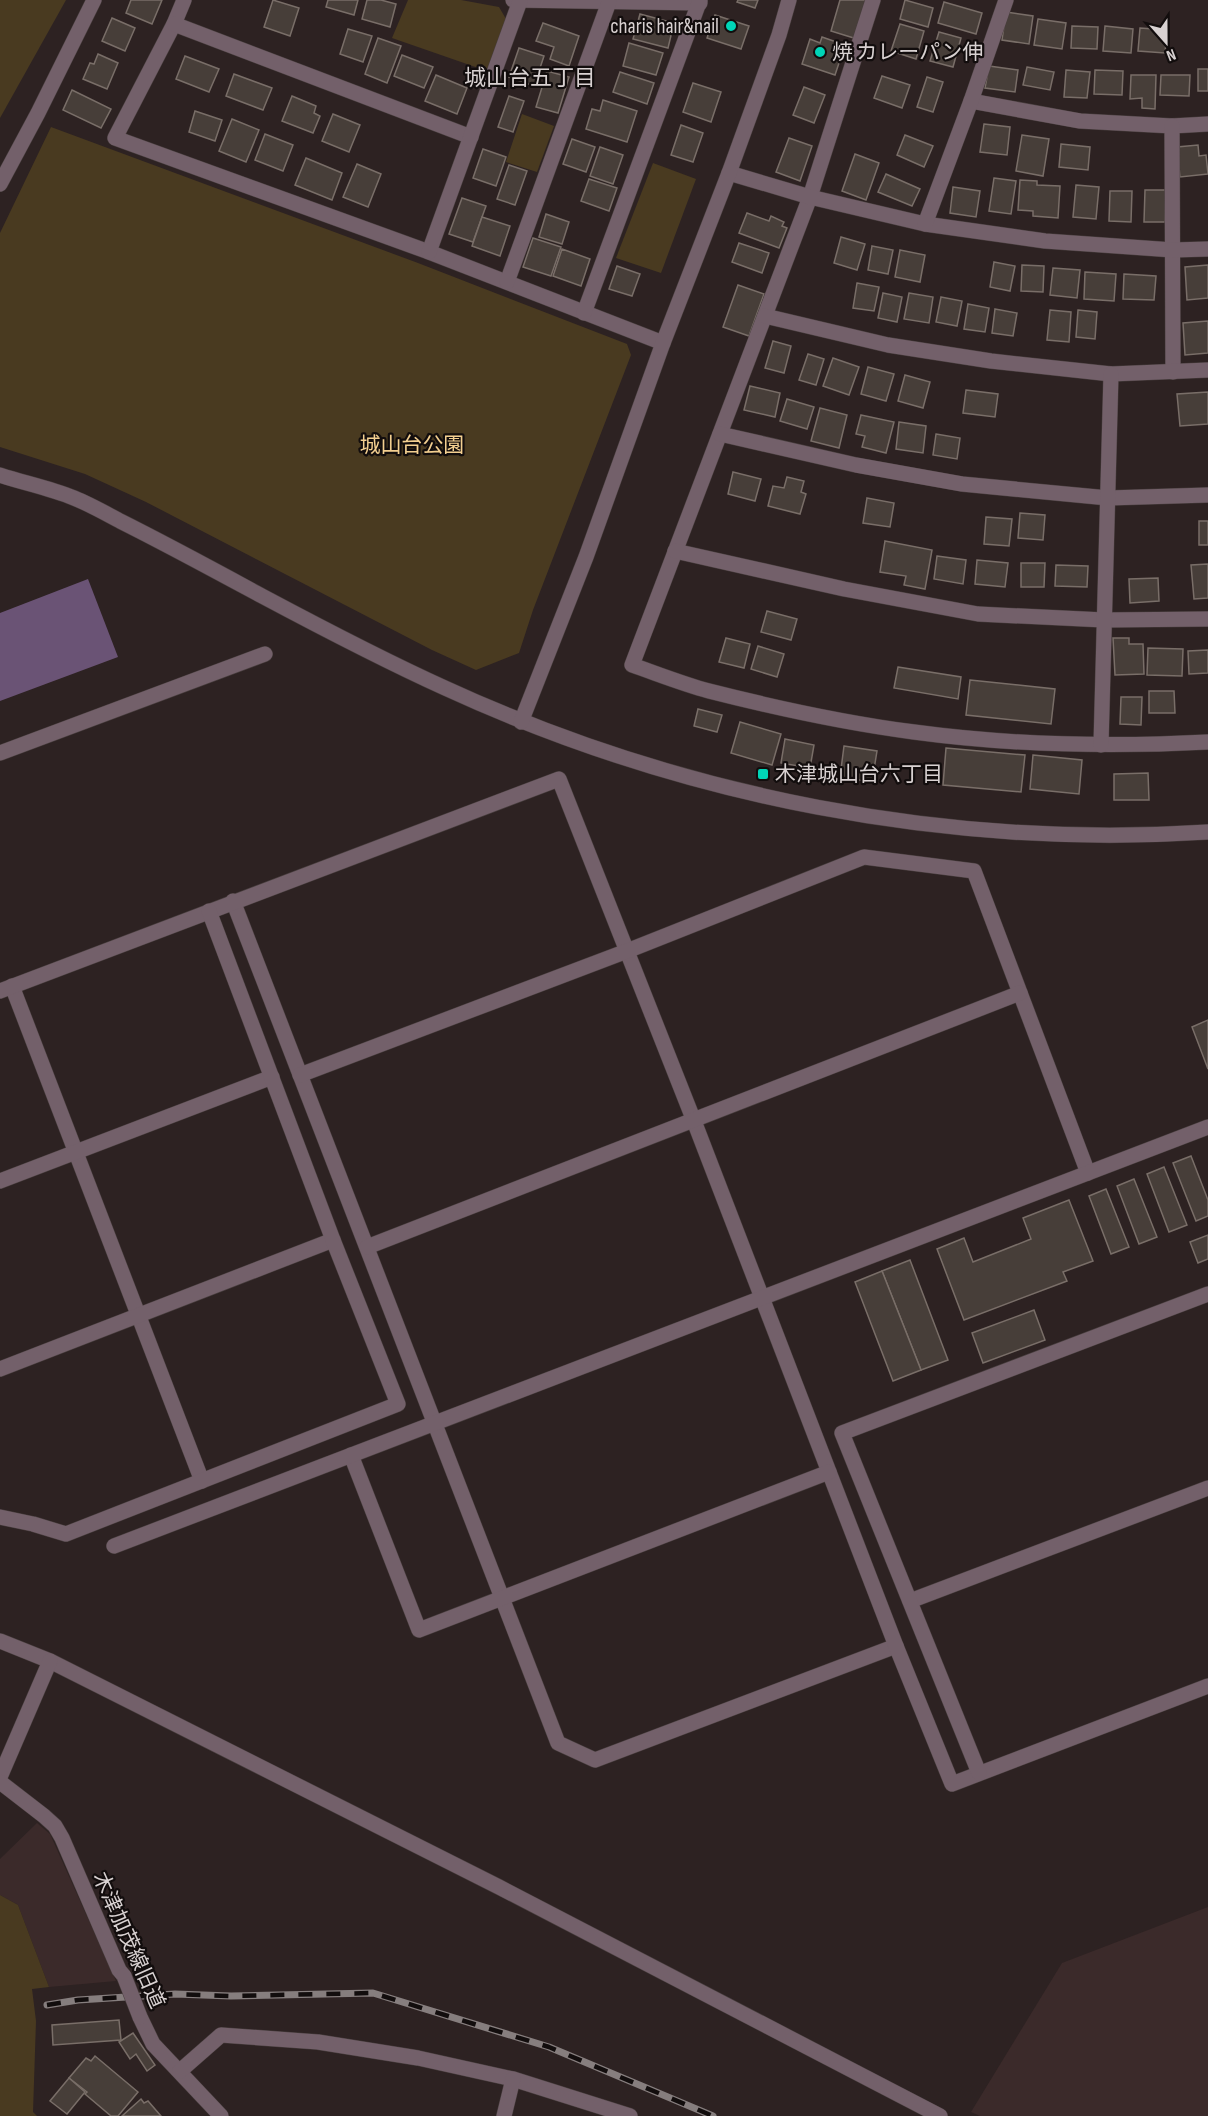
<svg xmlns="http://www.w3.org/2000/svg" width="1208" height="2116" viewBox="0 0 1208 2116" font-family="'Sofia Sans Condensed','Noto Sans JP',sans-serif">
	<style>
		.built { fill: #3b2a2a }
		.green { fill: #493a20 }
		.water { fill: #6a5375 }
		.building { fill: #473e39; stroke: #796e68; stroke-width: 1.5 }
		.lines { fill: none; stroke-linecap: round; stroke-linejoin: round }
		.minor-casing { stroke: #483e3e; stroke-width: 16 }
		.minor { stroke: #73606a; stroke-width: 15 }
		.rail-casing { stroke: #867e7e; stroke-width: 7 }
		.rail { stroke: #120d0d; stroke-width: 4.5; stroke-dasharray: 14; stroke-linecap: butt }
		.minor-bridge-casing { stroke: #483e3e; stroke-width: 16; stroke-linecap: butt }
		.minor-bridge { stroke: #73606a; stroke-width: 15 }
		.poi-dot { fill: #00d5b7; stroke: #120d0d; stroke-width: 2 }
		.labels { text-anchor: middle; stroke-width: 4.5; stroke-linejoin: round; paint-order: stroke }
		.poi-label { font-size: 21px; fill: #d8d1d1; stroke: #120d0d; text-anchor: start }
		.park-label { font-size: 21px; fill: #f3cf90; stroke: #120d0d }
		.street-label { font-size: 21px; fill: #d8d1d1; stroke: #120d0d }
		.neighbourhood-label { font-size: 22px; fill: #d8d1d1; stroke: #120d0d }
	</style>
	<rect width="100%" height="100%" fill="#2d2222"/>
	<g class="built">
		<polygon points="37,1823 50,1834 116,1981 49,1987 18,1905 0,1895 0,1859"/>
		<polygon points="1208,1907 1208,2116 980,2116 971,2112 1062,1963"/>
	</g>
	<g class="green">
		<polygon points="0,0 66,0 0,118"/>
		<polygon points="408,0 461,0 499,7 506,19 487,71 392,38"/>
		<polygon points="522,114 554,126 537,172 506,162"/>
		<polygon points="51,127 418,263 627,344 631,355 533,610 519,653 476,670 432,650 146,502 85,474 0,447 0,233"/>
		<polygon points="653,163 696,179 661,273 616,258"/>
		<polygon points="0,1895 18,1905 49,1987 32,1989 36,2021 33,2112 37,2116 0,2116"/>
	</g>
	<polygon class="water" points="88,579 118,657 0,701 0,613"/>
	<g class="building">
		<polygon points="131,0 162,0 152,24 126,13"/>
		<polygon points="273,0 299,8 290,36 264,27"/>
		<polygon points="328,0 358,0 354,15 326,7"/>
		<polygon points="367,0 381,0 396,4 390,27 362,19"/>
		<polygon points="738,0 758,0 755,8 737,2"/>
		<polygon points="840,0 869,0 857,39 831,31"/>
		<polygon points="905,0 933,8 928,27 900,19"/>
		<polygon points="944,2 982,13 976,34 938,23"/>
		<polygon points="1006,12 1033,16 1029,44 1002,40"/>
		<polygon points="640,14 674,23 668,48 633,39"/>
		<polygon points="715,15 749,26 741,49 707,38"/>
		<polygon points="112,18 135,28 125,51 102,41"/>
		<polygon points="1038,19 1066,23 1062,49 1034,45"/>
		<polygon points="543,23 579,36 569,66 550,59 554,47 536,41"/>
		<polygon points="900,24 924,31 916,59 891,51"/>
		<polygon points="1072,26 1098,27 1097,49 1071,48"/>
		<polygon points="1105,26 1133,29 1131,53 1103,51"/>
		<polygon points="1140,28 1167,30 1165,53 1138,51"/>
		<polygon points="348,29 372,36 363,62 340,54"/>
		<polygon points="939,32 961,38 953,67 930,61"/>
		<polygon points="822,37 845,45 835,75 802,64 810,39 820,43"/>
		<polygon points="378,38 401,46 387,83 365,74"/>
		<polygon points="629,43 663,53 656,75 623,66"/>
		<polygon points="519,48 544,56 534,86 509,77"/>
		<polygon points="98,54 118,63 107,89 83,79 90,63 94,64"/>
		<polygon points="402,55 433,67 424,88 394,76"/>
		<polygon points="185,56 219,69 209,92 176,79"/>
		<polygon points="989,66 1018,70 1015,92 985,88"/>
		<polygon points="1027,67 1054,72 1050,90 1023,85"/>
		<rect x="1198" y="69" width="10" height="22"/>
		<polygon points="1066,70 1090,72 1087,98 1064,97"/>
		<polygon points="1095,70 1123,71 1122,95 1094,94"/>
		<polygon points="547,71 569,77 558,113 536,107"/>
		<polygon points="620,72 654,83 647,104 613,92"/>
		<polygon points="234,74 272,88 263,110 226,96"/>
		<polygon points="436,75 467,88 457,114 425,101"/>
		<polygon points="1131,75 1156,75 1155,109 1142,108 1142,98 1130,99"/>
		<polygon points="1161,75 1190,75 1189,96 1160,95"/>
		<polygon points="882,76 910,85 902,108 874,98"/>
		<polygon points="927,77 943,82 933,112 917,107"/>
		<polygon points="693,83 721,92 711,122 683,112"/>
		<polygon points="804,87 825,95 814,123 793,115"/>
		<polygon points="72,90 111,109 101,128 63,110"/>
		<polygon points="292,96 316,106 314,113 320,116 313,133 282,121"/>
		<polygon points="509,96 524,101 513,132 498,127"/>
		<polygon points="603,100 637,111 627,142 586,129 592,109 600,111"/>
		<polygon points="195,111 222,120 215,141 189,132"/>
		<polygon points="333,114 360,125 349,152 322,141"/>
		<polygon points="232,119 259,130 246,162 219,151"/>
		<polygon points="984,124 1010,127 1007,155 980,152"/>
		<polygon points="681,125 703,133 693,162 671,155"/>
		<polygon points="265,134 293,145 283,171 255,160"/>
		<polygon points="905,135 933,146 924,167 897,155"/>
		<polygon points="1022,135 1049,139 1043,176 1016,171"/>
		<polygon points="789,138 812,146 800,181 776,172"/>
		<polygon points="572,139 595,147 586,172 563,164"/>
		<polygon points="1061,144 1090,147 1088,170 1059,167"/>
		<polygon points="1198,145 1199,156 1206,155 1208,174 1180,177 1177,147"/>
		<polygon points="600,147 623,155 613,184 590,176"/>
		<polygon points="483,149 506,157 496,186 473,178"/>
		<polygon points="855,154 879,163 866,200 842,191"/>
		<polygon points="306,158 342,173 332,200 295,185"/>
		<polygon points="357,164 381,174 368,207 343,197"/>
		<polygon points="509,165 527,171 515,205 497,199"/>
		<polygon points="886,174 920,189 912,206 878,192"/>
		<polygon points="994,178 1016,181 1011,214 989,211"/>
		<polygon points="589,179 617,188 609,211 581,201"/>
		<polygon points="1020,180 1037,181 1037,185 1060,186 1058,218 1033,216 1033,211 1018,210"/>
		<polygon points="1076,185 1099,187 1096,219 1073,217"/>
		<polygon points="953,187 980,191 976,217 950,213"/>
		<polygon points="1145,190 1166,190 1165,222 1144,222"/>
		<polygon points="1110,191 1132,191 1131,222 1109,221"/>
		<polygon points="462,198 486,206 473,242 449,234"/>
		<polygon points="747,213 769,221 771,216 784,222 782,226 787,228 779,248 739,233"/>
		<polygon points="546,214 569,222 562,244 539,237"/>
		<polygon points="482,217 510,226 500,256 472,246"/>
		<polygon points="841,237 865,244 857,270 834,263"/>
		<polygon points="533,238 561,247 551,276 523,267"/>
		<polygon points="739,243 769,253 762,273 732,262"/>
		<polygon points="872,246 893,250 888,274 868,270"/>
		<polygon points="562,249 590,259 581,286 553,276"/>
		<polygon points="900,250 925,255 920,282 895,277"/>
		<polygon points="994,262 1015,266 1010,291 990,287"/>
		<polygon points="1022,265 1044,266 1043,292 1021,291"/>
		<polygon points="1208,265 1208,298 1187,300 1185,267"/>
		<polygon points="617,266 640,274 632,296 609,289"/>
		<polygon points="1053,268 1080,270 1077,298 1050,295"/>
		<polygon points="1085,272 1116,274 1114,301 1084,299"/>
		<polygon points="1124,274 1156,276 1154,300 1123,299"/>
		<polygon points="857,283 879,287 874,311 853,308"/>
		<polygon points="738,285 764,294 749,336 723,327"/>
		<polygon points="883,293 902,297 897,322 878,318"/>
		<polygon points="909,293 933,297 929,323 904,319"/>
		<polygon points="941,297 962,301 957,326 936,322"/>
		<polygon points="968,304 989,308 985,332 964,329"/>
		<polygon points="995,309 1017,313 1013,336 992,333"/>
		<polygon points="1050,310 1071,312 1069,342 1047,340"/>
		<polygon points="1078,310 1097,312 1095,339 1076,337"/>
		<polygon points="1208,321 1208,353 1185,355 1183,323"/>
		<polygon points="773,341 791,346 784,373 765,368"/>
		<polygon points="808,354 824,359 816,385 799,380"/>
		<polygon points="833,358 859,367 849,395 823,386"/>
		<polygon points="868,367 894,374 886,401 861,394"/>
		<polygon points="905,375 930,382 923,408 898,401"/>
		<polygon points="750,386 780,393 775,417 744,410"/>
		<polygon points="966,390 998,394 995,417 963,413"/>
		<polygon points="1208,392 1208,424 1180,426 1177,394"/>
		<polygon points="787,399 814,407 807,429 780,421"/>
		<polygon points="820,408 847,415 839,448 811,441"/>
		<polygon points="861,415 894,422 886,453 862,447 865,436 856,434"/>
		<polygon points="899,422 926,426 923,453 896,449"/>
		<polygon points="936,434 960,438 957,459 933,455"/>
		<polygon points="733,472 761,479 755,501 728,494"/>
		<polygon points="787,477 804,481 801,492 806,494 800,514 768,506 773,486 784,488"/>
		<polygon points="867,498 894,503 890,527 863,523"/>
		<polygon points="1020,513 1045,515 1043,540 1018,538"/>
		<polygon points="986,517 1012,519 1009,546 984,544"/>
		<rect x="1199" y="521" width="9" height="24"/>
		<polygon points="885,541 932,550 925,589 904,585 906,576 880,572"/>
		<polygon points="937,556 966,560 963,584 934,579"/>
		<polygon points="977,560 1008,563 1005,587 975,584"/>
		<polygon points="1021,563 1045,563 1044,587 1021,587"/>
		<polygon points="1208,564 1208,598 1194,599 1191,565"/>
		<polygon points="1056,565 1088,566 1087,587 1055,586"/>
		<polygon points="1158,578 1159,601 1130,603 1129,579"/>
		<polygon points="767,611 797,619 791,640 761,632"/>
		<polygon points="726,638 750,644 744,668 719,662"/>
		<polygon points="1113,638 1129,638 1129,644 1143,644 1144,674 1115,675"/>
		<polygon points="758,646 784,654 777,677 751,669"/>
		<polygon points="1148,648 1183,649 1182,676 1147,675"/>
		<polygon points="1208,650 1208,673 1189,674 1188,651"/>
		<polygon points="898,667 961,677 958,699 894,688"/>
		<polygon points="970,680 1055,689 1051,724 966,715"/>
		<polygon points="1149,691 1174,691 1175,713 1149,713"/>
		<polygon points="1121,697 1142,697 1141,725 1120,724"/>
		<polygon points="698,709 722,715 717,732 694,726"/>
		<polygon points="740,722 781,734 772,765 731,753"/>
		<polygon points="785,739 814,745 810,768 781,763"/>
		<polygon points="844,746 877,751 872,782 840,777"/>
		<polygon points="946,748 1025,755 1021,792 943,785"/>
		<polygon points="1033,755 1082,760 1079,794 1030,789"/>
		<polygon points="1148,773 1149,800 1114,800 1114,774"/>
		<polygon points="1208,1020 1208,1069 1192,1027"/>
		<polygon points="1191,1156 1208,1200 1208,1216 1196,1221 1173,1163"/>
		<polygon points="1164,1167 1187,1225 1169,1232 1147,1174"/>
		<polygon points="1134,1179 1157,1237 1139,1244 1117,1186"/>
		<polygon points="1106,1189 1129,1247 1111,1254 1089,1196"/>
		<polygon points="1069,1200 1093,1261 1063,1272 1067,1281 964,1320 937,1249 964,1238 973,1262 1031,1239 1023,1218"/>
		<polygon points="1208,1235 1208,1259 1198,1263 1190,1242"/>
		<polygon points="910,1260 948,1360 921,1370 882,1271"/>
		<polygon points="882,1271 921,1370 893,1381 855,1282"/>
		<polygon points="1034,1310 1045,1340 983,1363 972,1333"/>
		<polygon points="119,2020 121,2040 53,2045 52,2025"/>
		<polygon points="133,2033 155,2065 147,2071 136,2054 130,2059 119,2042"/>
		<polygon points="95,2056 138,2092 118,2116 111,2116 85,2094 87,2092 69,2078 86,2058 91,2061"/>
		<polygon points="69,2078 85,2092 67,2114 50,2101"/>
		<polygon points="141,2099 144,2103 148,2101 161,2116 122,2116"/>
	</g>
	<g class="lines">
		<defs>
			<g id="minor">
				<polyline points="184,0 174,24 115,138 429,252 663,343"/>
				<polyline points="513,0 700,3"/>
				<path d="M873,0L810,197L632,665C658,674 683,684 709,691C776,708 845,723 914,732C1010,745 1111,747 1208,742"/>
				<polyline points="174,24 471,137"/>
				<polyline points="971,101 1080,121 1172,126 1208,124"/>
				<polyline points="1172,126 1173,372"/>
				<polyline points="729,173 810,197 925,224 1045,241 1173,250 1208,249"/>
				<polyline points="0,184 38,113 94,0"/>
				<polyline points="925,224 971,101 1006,0"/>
				<polyline points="429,252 520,1"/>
				<polyline points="507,282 609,2"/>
				<polyline points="584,313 700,0"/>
				<polyline points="765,316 888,345 991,361 1111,374 1208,370"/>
				<polyline points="720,434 856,465 962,484 1108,498 1208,495"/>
				<path d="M0,475C24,483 50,488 74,498C89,504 105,513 120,521C168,545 214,570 262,596C322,628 383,660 445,688C682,797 948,849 1208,832"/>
				<polyline points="675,551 844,589 978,614 1104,620 1208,619"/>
				<polyline points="521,722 586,557 663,343 729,173 779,35 789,0"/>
				<polyline points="1101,745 1111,374"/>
				<polyline points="0,753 265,654"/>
				<polyline points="233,901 558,1743 595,1760 896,1646"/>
				<polyline points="12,986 202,1481"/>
				<polyline points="0,991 559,779 694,1121 896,1646 952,1784 1208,1686"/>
				<polyline points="300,1075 627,951 864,857 974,871 1088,1173"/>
				<polyline points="0,1181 272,1077"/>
				<polyline points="367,1247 1020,993"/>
				<polyline points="0,1369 333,1240"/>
				<polyline points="351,1455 419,1630 829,1472"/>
				<polyline points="0,1517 33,1524 66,1534 398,1404 333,1240 209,911"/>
				<polyline points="114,1546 1208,1127"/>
				<polyline points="910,1601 1208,1488"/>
				<polyline points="0,1641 50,1661 499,1887 940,2116"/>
				<polyline points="979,1773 842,1433 1208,1294"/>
				<polyline points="0,1777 50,1661"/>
				<polyline points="0,1782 44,1816 55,1826 62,1838 119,1970 124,1976"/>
				<polyline points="140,2017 153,2044 221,2116"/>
				<polyline points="180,2071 221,2035 318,2042 418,2058 513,2079 630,2116"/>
				<polyline points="504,2116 513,2079"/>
			</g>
		</defs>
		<use href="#minor" class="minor-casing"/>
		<use href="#minor" class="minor"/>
		<defs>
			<polyline id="rail" points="47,2005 78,2000 175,1994 231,1996 373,1993 549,2047 713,2116"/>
		</defs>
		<use href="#rail" class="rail-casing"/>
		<use href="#rail" class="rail"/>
		<defs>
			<polyline id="minor-bridge" points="124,1976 140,2017"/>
		</defs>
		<use href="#minor-bridge" class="minor-bridge-casing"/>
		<use href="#minor-bridge" class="minor-bridge"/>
	</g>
	<g class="poi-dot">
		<circle cx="731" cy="26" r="6"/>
		<circle cx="820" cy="52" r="6"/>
		<rect x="757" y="768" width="12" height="12" rx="3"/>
	</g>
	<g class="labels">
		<g class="poi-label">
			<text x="719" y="33" text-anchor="end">charis hair&amp;nail</text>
			<text x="832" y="59">焼 カレーパン伸</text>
			<text x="775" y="781">木津城山台六丁目</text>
		</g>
		<g class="park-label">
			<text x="412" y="452">城山台公園</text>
		</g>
		<g class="street-label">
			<text transform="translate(129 1940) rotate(66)" y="7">木津加茂線旧道</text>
		</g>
		<g class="neighbourhood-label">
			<text x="530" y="85">城山台五丁目</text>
		</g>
	</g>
	<g transform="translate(1166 42) rotate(159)" stroke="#120d0d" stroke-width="4.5" paint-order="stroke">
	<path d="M0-4.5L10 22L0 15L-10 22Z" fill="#d8d1d1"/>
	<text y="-9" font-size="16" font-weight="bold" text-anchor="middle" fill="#d8d1d1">N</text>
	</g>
</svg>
